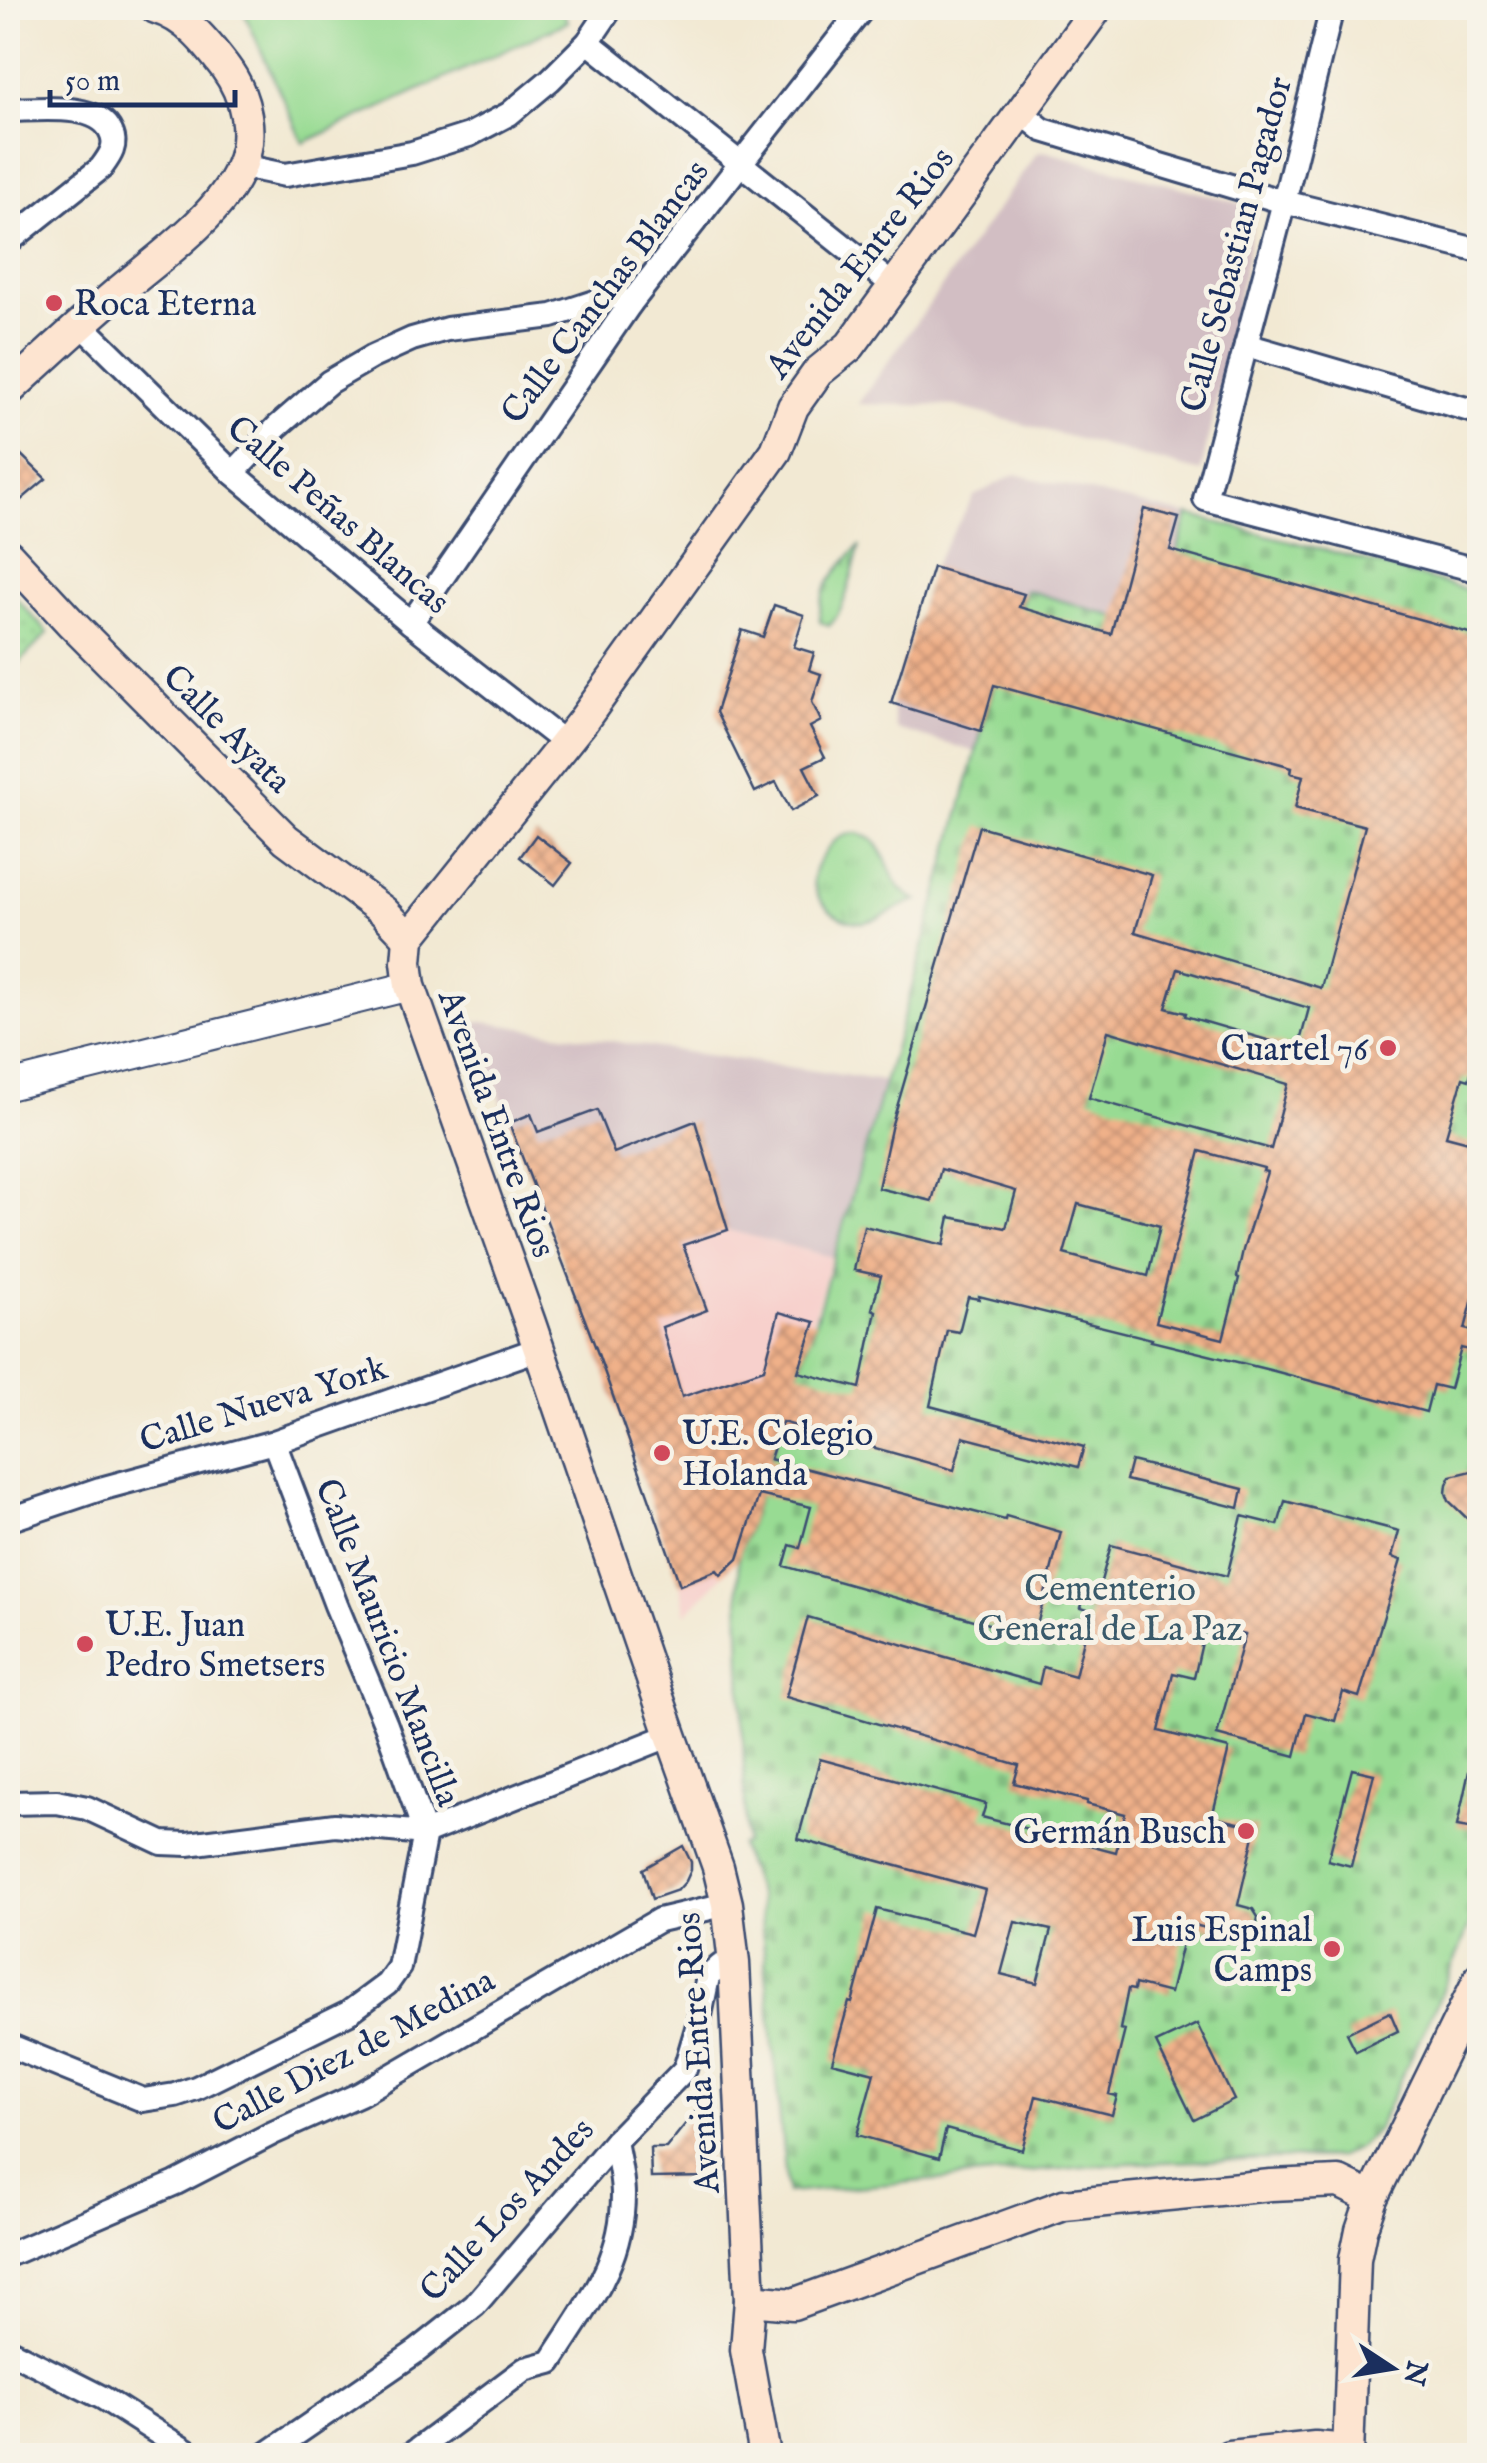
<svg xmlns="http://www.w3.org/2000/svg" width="1487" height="2463" viewBox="0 0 1487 2463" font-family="'IM FELL English',serif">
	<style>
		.built { fill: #f7d0cc }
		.industrial { fill: #d2bec3 }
		.grass { fill: url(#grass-tufts); stroke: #5a8578; stroke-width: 2.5 }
		.cemetery { fill: url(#cemetery-stones); stroke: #5a8578; stroke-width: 2.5 }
		.park { fill: url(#park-dots); stroke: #5a8578; stroke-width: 2.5 }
		.garden { fill: #98db93; stroke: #5a8578; stroke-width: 2.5 }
		.building { fill: url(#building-cross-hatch); fill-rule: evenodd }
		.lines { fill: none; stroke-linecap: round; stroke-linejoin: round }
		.minor-casing { stroke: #3b4b70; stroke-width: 28 }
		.tertiary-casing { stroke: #3b4b70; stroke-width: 32 }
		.secondary-casing { stroke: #3b4b70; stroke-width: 35 }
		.minor { stroke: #fff; stroke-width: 22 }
		.tertiary { stroke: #fff; stroke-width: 28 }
		.secondary { stroke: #fde4d0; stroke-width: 30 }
		.poi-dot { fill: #d1495b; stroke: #f7f3e8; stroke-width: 4 }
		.labels { text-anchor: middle; stroke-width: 10; stroke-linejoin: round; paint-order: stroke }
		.street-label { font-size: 35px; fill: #1b2f5e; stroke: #f7f3e8 }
		.poi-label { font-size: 35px; fill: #1b2f5e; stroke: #f7f3e8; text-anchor: start }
		.park-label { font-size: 35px; fill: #3a5a6b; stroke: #f7f3e8 }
	</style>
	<defs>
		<pattern id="grass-tufts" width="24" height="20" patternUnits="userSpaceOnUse" patternTransform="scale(2.5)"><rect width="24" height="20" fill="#98db93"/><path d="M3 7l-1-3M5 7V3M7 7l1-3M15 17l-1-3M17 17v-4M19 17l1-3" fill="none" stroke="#82bc81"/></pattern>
		<pattern id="cemetery-stones" width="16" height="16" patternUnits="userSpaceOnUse" patternTransform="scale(2.5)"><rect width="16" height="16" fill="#98db93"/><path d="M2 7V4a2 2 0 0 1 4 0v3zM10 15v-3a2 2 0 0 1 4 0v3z" fill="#82bc81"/></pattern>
		<pattern id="park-dots" width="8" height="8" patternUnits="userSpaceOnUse" patternTransform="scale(2.5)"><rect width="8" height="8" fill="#98db93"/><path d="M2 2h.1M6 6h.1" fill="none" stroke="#82bc81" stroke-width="1.8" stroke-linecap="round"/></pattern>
		<pattern id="building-cross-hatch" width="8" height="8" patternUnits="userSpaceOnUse" patternTransform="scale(2.5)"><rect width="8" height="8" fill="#f0b189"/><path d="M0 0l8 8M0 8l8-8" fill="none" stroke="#c29073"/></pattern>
	</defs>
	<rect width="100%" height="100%" fill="#f7f3e8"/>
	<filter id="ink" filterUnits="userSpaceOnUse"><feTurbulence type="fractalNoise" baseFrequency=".01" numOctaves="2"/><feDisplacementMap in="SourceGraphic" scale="20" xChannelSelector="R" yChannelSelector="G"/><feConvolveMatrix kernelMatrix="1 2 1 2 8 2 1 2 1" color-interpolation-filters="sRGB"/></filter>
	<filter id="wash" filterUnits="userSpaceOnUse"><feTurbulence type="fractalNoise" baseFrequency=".0048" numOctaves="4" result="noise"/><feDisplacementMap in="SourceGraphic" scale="40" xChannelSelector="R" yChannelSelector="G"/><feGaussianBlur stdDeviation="2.25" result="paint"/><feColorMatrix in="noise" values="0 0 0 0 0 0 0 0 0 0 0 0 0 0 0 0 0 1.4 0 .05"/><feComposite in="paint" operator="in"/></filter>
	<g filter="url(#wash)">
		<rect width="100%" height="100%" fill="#f2e9d3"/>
		<polygon class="built" points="728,1230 832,1257 738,1559 686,1614 680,1585 573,1286"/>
		<g class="industrial">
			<polygon points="1044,151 1257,208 1201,472 955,406 858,404 1037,153"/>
			<polygon points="1015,474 1188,515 1156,625 1151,627 1025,590 999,667 976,752 896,729 891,703 933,567 974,496"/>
			<polygon points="475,1021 884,1081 832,1257 728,1230 573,1286 509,1123"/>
		</g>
		<g class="grass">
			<path d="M860,545C853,568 846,611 829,626L820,622C818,585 838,570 860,545Z"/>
			<path d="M858,833C861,834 871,839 873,840C891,857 888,888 917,900C899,905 884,919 865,922C840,925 809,900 814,873C816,866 821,858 826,852C834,839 842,834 858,833Z"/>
		</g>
		<polygon class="cemetery" points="1188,515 1337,553 1479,593 1479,1902 1441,1994 1376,2131 1359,2147 1339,2157 1129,2163 787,2193 759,1897 740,1846 746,1843 738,1559 815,1322 911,991 999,667 1026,590 1150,627 1156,625"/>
		<polygon class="park" points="8,589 48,633 8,674"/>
		<polygon class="garden" points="242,8 561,8 568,22 303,143"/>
		<g id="blocks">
			<g class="building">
				<polygon points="8,442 46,479 8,511"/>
				<path d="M1144,509L1179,518L1170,550L1480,636V1040L1469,1080L1463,1078L1446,1136L1480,1145V1272L1465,1329L1480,1333V1353L1461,1348L1450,1389L1433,1385L1426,1412L1274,1371L1151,1341L1152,1339L979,1296V1299L968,1297L959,1332L947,1330L930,1406L1084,1447L1078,1467L963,1437L954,1470L782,1422L770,1459L1005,1520L1006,1516L1061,1532L1034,1637L784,1566L790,1545L800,1548L811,1507L759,1495L738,1559L721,1575L717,1570L680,1585L597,1351L509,1123L531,1114L538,1132L597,1110L614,1153L695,1121L728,1230L683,1245L707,1310L662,1327L682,1397L764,1369L779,1312L815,1322L798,1372L860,1388L876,1311L872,1309L881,1276L854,1270L864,1226L944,1245L950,1217L1006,1228L1016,1191L941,1169L932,1201L878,1188L892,1124L979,826L1152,875L1135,932L1321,988L1365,826L1295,808L1303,776L1291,773L1292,767L994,685L981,731L891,703L933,567L1024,594L1019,607L1111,634ZM1178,969L1309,1008L1298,1049L1185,1016L1186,1013L1166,1008ZM1108,1031L1288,1084L1271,1149L1089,1098ZM1200,1151L1264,1168L1263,1171L1267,1172L1243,1250L1237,1277L1239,1278L1223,1339L1156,1322ZM1078,1204L1160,1226L1148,1276L1064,1254Z"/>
				<polygon points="774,605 804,615 794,647 814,653 809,670 821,674 812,702 821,721 810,727 825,757 804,767 819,796 791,811 776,782 755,792 716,712 742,630 763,637"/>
				<polygon points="536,835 572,863 555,885 520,857"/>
				<polygon points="1131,1461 1243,1489 1239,1508 1126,1480"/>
				<polygon points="1480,1469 1480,1531 1449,1501 1446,1493 1447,1484 1451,1476"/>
				<path d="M1285,1501L1399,1531L1392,1557L1401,1560L1359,1697L1343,1692L1335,1721L1306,1713L1295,1756L1217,1735L1245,1635L1206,1625L1194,1678L1173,1673L1159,1731L1229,1749L1212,1817L1256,1827L1238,1905L1253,1909L1258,1917L1256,1929L1248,1934L1218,1929L1217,1931L1187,1923L1170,1993L1135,1984L1134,1990L1128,1989L1120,2029L1125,2030L1109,2094L1117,2096L1112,2115L1036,2096L1022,2150L946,2129L939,2158L857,2135L874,2073L832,2062L849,2002L852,2003L877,1909L973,1933L985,1890L798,1839L820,1759L986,1804L982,1817L1116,1852L1125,1814L1087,1804V1801L1014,1783L1019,1765L786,1697L808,1617L1039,1684L1043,1667L1075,1676L1091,1611L1081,1608L1086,1589L1098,1592L1111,1545L1227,1576L1242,1516L1278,1525ZM1015,1922L1051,1930L1037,1983L1001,1974Z"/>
				<polygon points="1471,1762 1480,1763 1480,1830 1457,1826"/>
				<polygon points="1352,1769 1374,1774 1351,1866 1328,1860"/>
				<polygon points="683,1846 691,1862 691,1870 686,1881 678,1890 652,1899 643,1869"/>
				<polygon points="1390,2012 1398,2031 1356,2051 1347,2033"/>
				<polygon points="1197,2024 1234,2100 1194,2120 1156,2043"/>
				<polygon points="707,2097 708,2177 651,2178 650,2148 666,2148"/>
			</g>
		</g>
	</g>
	<g filter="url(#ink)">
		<use href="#blocks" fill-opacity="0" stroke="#3b4b70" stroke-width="2.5"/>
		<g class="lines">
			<defs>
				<g id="minor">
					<polyline points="1332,8 1284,202 1205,499 1480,571"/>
					<polyline points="588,42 894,286"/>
					<path d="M8,110C35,110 98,101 111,132C118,146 109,157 101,168L8,242"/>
					<polyline points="1021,112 1043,130 1284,202 1480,251"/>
					<polyline points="242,166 285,175 412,153 469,135 509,114 550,80 588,42 611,8"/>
					<polyline points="81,324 233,473 411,623 565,743"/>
					<polyline points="1246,345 1480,413"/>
					<polyline points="233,473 277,427 329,382 372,357 412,339 447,329 552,316 613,296 630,304"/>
					<polyline points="411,623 630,304 863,8"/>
					<polyline points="8,1520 100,1489 274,1442 538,1349"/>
					<polyline points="8,1803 57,1802 87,1808 162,1843 188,1844 335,1825 425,1833 671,1735"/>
					<polyline points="8,2045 143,2100 175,2095 196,2088 348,2013 387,1984 399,1967 425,1833 386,1725 336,1605 274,1442"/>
					<polyline points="8,2255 176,2183 273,2133 360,2094 659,1920 727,1904"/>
					<polyline points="8,2350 103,2398 194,2456"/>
					<polyline points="264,2456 417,2351 475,2305 615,2141 685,2069 698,2025 708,1977 720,1966 734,1963"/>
					<path d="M409,2456L525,2369L551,2362C586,2306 623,2264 623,2195C623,2177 618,2158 615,2141"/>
				</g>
				<polyline id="tertiary" points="8,1086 410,986"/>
				<g id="secondary">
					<path d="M8,391C44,358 79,325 117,293C156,260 220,216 240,168C255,135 246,95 225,67C206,42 186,17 156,8"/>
					<polyline points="8,555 72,624 286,839 383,911 409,938"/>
					<polyline points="750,2300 793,2304 1064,2205 1271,2185 1339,2182 1372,2198"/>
					<polyline points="765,2456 746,2350 750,2300 734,1963 727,1904 718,1867 671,1735 530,1323 410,986 407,962 409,938 582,722 776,451 793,407 818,372 850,346 1097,8"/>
					<polyline points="1229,2456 1315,2447 1348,2450"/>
					<polyline points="1348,2456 1355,2259 1361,2230 1372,2198 1480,1977"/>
				</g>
			</defs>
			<use href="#minor" class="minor-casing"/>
			<use href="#tertiary" class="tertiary-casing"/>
			<use href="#secondary" class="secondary-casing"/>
			<use href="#minor" class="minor"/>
			<use href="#tertiary" class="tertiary"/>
			<use href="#secondary" class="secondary"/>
		</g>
	</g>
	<g class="poi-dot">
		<circle cx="54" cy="303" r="10"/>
		<circle cx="1388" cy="1048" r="10"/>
		<circle cx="662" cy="1453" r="10"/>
		<circle cx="85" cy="1644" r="10"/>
		<circle cx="1246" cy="1831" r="10"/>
		<circle cx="1332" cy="1949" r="10"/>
	</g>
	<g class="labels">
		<g class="street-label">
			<text transform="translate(1235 244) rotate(-75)" y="12">Calle Sebastian Pagador</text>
			<text transform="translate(859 262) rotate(-52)" y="12">Avenida Entre Rios</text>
			<text transform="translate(604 291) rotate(-53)" y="12">Calle Canchas Blancas</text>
			<text transform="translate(339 514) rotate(41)" y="12">Calle Peñas Blancas</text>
			<text transform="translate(228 728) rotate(45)" y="12">Calle Ayata</text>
			<text transform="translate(498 1123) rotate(70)" y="12">Avenida Entre Rios</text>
			<text transform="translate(263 1403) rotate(-17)" y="12">Calle Nueva York</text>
			<text transform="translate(389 1642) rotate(69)" y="12">Calle Mauricio Mancilla</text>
			<text transform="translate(353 2050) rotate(-28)" y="12">Calle Diez de Medina</text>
			<text transform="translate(697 2053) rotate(-94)" y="12">Avenida Entre Rios</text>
			<text transform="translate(506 2209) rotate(-47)" y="12">Calle Los Andes</text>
		</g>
		<g class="poi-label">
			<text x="74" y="315">Roca Eterna</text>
			<text x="1368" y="1060" text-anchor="end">Cuartel 76</text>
			<text x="682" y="1445">U.E. Colegio<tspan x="682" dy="40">Holanda</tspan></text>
			<text x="105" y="1636">U.E. Juan<tspan x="105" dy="40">Pedro Smetsers</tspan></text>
			<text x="1226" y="1843" text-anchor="end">Germán Busch</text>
			<text x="1312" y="1941" text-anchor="end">Luis Espinal<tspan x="1312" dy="40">Camps</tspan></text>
		</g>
		<g class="park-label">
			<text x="1110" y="1600">Cementerio<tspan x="1110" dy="40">General de La Paz</tspan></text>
		</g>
	</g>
	<rect width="1487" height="2463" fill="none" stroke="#f7f3e8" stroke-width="40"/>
	<g transform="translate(1392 2368) rotate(102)" stroke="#f7f3e8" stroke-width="8" paint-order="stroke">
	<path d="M0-8L18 38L0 25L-18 38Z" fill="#1b2f5e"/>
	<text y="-15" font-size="28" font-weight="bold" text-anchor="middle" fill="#1b2f5e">N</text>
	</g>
	<path d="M50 90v15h185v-15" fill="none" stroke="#1b2f5e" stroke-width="5"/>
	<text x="65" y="90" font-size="30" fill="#1b2f5e" stroke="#f7f3e8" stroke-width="8" paint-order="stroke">50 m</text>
</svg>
